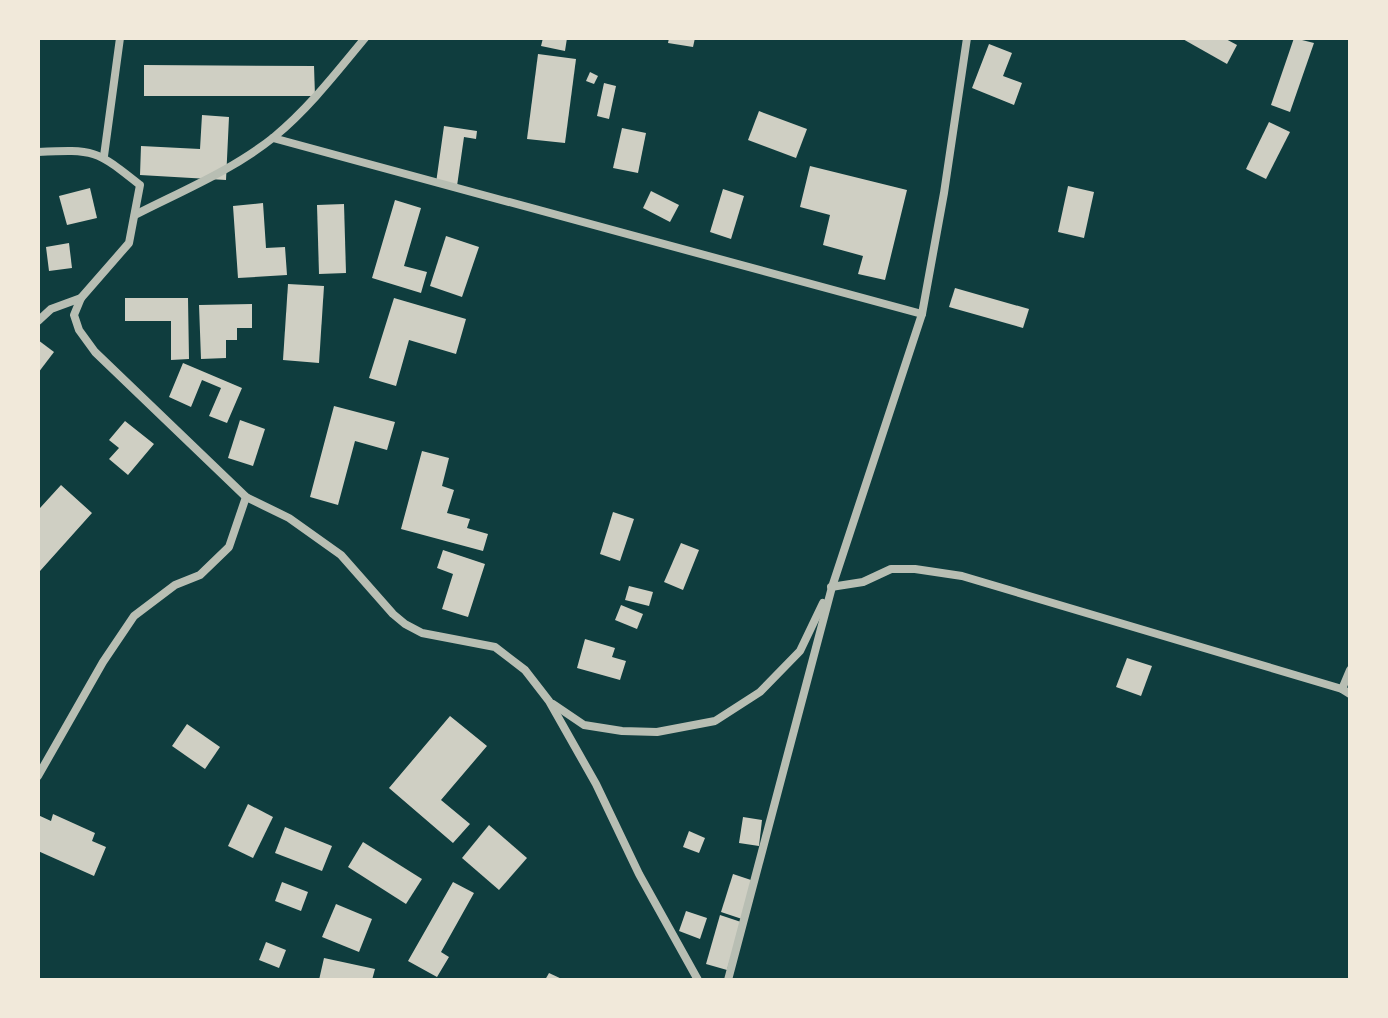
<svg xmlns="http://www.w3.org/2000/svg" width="1388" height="1018" viewBox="0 0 1388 1018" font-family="'Work Sans',sans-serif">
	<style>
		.building { fill: #cfcfc3 }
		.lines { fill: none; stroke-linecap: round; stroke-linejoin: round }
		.minor { stroke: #b8beb3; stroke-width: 8 }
	</style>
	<rect width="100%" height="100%" fill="#0f3d3e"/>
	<g class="building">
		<polygon points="543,38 567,38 565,51 541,46"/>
		<polygon points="669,38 695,38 693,47 668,43"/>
		<polygon points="1181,38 1224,38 1237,45 1227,64"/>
		<polygon points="1294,38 1314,43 1290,112 1271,105"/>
		<polygon points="989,44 1012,53 1003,76 1022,83 1014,105 972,88"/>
		<polygon points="538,54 576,59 565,143 527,139"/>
		<polygon points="144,65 314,66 315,96 144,96"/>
		<polygon points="590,72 598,76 594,84 586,81"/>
		<polygon points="604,83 616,86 609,119 597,116"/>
		<polygon points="759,111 807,129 796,158 748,140"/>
		<polygon points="202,115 229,117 226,180 140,175 141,146 200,149"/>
		<polygon points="1269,122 1290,132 1266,179 1246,169"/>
		<polygon points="444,126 477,131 476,139 464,137 457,186 436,183"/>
		<polygon points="622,128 646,133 638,173 613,168"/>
		<polygon points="810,166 907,190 885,280 858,274 863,256 823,245 830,215 800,207"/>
		<polygon points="1068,186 1094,192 1084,238 1058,232"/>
		<polygon points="90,188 97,218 67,225 59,196"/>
		<polygon points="723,189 744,196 731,239 710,232"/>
		<polygon points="651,191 679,205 670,222 643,208"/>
		<polygon points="395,200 421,208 404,266 427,272 421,293 372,278"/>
		<polygon points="263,203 266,248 285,247 287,275 238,278 233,206"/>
		<polygon points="344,204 346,273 319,274 317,205"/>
		<polygon points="446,236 479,247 462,297 430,286"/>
		<polygon points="69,243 72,268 49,271 46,247"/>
		<polygon points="288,284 324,286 319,363 283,360"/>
		<polygon points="955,288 1029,309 1023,328 949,307"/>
		<polygon points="125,298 188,298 189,359 171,360 171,321 125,321"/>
		<polygon points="394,298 466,319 456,354 409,340 396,386 369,378"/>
		<polygon points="252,304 252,328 237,328 237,340 226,340 226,358 201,359 199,305"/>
		<polygon points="38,340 54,352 38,373"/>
		<polygon points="183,363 242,388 227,423 209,416 221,388 202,380 191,407 169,397"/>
		<polygon points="334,406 395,422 387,450 355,441 338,505 310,497"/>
		<polygon points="240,420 265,429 253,466 228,458"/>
		<polygon points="125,421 154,444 128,475 109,459 119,448 109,440"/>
		<polygon points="422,451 449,458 442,486 454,490 447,513 470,519 467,528 488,534 483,551 401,529"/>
		<polygon points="61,485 92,513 40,571 38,507 40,508"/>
		<polygon points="613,512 634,519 620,561 600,554"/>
		<polygon points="681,543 699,550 683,590 664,582"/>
		<polygon points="443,550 485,564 468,617 442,609 453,574 437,568"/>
		<polygon points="629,586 653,592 649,606 625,600"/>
		<polygon points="621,605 643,614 637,629 615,620"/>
		<polygon points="585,639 615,648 612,657 626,661 620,680 577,668"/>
		<polygon points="1127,658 1152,666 1141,696 1116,687"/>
		<polygon points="450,716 487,746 441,800 470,824 453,843 389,788"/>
		<polygon points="187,724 220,747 205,769 172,746"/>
		<polygon points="248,804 273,817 253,858 228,846"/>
		<polygon points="53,814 95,833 92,841 106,847 94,876 38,851 38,815 51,821"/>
		<polygon points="743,817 762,820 759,846 739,843"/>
		<polygon points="489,825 527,858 499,890 462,858"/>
		<polygon points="285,827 332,846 322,871 275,853"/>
		<polygon points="689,831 705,838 699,853 683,847"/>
		<polygon points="363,842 422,879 406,904 348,867"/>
		<polygon points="733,874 754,881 742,919 721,912"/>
		<polygon points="282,882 308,892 301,911 275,901"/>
		<polygon points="453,882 474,893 441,952 449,957 437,977 408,961"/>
		<polygon points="336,904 372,919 359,952 322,937"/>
		<polygon points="686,911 707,918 700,939 679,931"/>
		<polygon points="720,915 741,922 727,970 706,964"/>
		<polygon points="266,942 286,950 279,968 259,960"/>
		<polygon points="324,958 375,969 372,980 319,980"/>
		<polygon points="549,973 564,980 545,980"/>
	</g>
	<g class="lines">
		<g class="minor">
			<polyline points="273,138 922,314"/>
			<path d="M38,152C95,149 96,150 140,185L129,243L81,298L74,315L79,330L95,352L246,497L289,518L341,555L393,614L405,624L422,633L495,647L525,670L549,701L596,784L639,874L698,980"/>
			<polyline points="104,156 120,38"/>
			<path d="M135,215C182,191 233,170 274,137C309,108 336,73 365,38"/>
			<polyline points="38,321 51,309 81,298"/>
			<polyline points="831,587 863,582 891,569 915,569 962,576 1342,689 1350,694"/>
			<polyline points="1342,689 1350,670"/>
			<polyline points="553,704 584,725 622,731 657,732 715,721 760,692 800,651 823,603"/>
			<polyline points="38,776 103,662 134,616 175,585 200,575 229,547 246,497"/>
			<polyline points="728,980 832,587 922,314 944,193 967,38"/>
		</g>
	</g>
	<rect width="1388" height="1018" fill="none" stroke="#f1e9da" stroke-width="80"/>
</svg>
